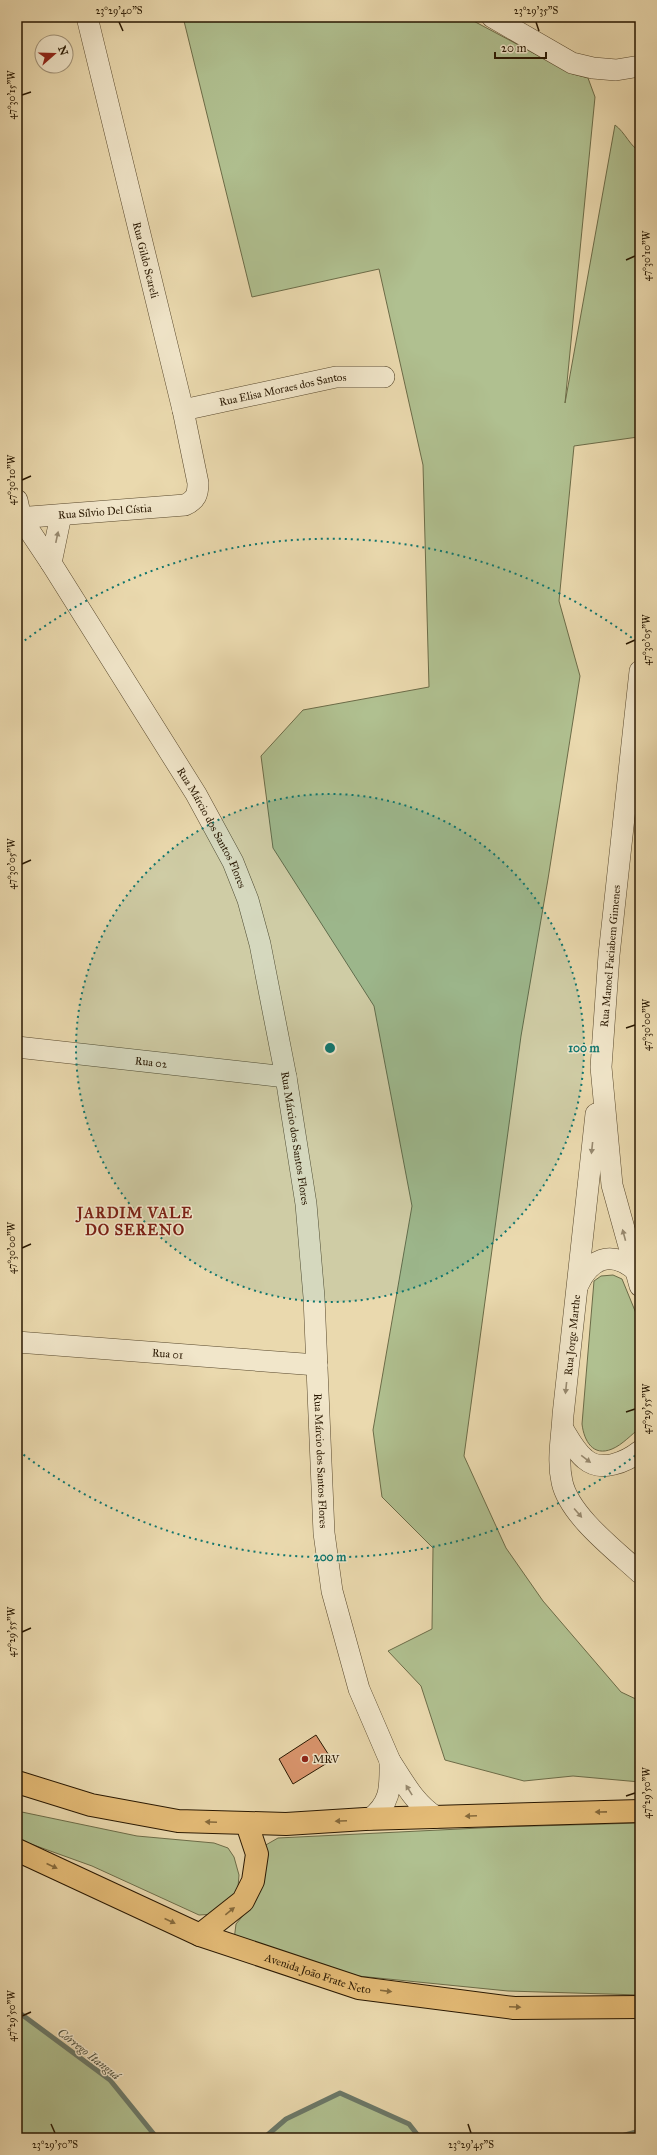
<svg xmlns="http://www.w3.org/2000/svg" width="657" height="2155" viewBox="0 0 657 2155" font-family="'IM FELL Great Primer',serif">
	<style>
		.green { fill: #b0c090; stroke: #6c6c48 }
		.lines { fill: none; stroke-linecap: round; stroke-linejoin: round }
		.stream { stroke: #6b7969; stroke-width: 5 }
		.building { fill: #da956d; stroke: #281700 }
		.minor-casing { stroke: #58482c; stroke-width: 22 }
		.major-casing { stroke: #281700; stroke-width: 24 }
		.minor { stroke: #f1e6ca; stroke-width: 21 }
		.major { stroke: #e5bc77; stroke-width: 22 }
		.oneway { fill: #97896f }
		.oneway2 { fill: #866a3c }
		.ticks { fill: none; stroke: #281700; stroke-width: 1.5 }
		.ring { fill: none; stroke: #0f766e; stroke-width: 2; stroke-dasharray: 2 4 }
		.poi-dot { fill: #8f2418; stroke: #f1e6ca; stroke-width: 1.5 }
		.labels { text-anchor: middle; stroke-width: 3; stroke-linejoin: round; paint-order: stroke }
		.street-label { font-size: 11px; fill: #281700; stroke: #f1e6ca }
		.poi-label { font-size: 11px; fill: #281700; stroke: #f1e6ca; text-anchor: start }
		.water-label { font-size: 12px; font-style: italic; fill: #4f503d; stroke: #f1e6ca }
		.district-label { font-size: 15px; font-weight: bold; letter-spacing: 1px; fill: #7a1f14; stroke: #f1e6ca }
		.centre { fill: #0f766e; stroke: #f1e6ca; stroke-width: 2 }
		.ring-label { font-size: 12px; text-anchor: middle; font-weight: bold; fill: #0f766e; stroke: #f1e6ca; stroke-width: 3; stroke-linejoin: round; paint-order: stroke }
		.neatline { fill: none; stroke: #281700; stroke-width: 1.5 }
		.ticks-label { font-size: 10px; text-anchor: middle; fill: #281700 }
	</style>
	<rect width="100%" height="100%" fill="#ead9ae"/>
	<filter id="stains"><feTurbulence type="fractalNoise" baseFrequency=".005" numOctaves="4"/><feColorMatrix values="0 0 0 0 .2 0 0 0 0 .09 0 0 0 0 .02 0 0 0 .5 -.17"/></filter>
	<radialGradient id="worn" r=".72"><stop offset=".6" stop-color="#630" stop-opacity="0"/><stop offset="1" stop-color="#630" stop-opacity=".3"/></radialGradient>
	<g class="green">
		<path d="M183,17H466L573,74L588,78L595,97L565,403L615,125C625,132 631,148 640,151V415L638,437L574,446L559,601L580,676L548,879L521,1036L464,1456L506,1548L543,1601L621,1692L640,1701V1782L573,1776L524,1781L445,1760L421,1686L388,1651L432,1629L433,1548L382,1497L373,1430L412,1206L374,1006L273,848L261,756L303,710L429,687L423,465L379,269L252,297Z"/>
		<path d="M613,1275L622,1279L640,1323V1428C632,1434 622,1445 612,1449C593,1457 584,1441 582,1424L594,1281L601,1276Z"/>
		<polygon points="17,1811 137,1836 214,1843 228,1848 234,1857 239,1875 238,1887 234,1899 216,1914 199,1915 92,1866 17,1839"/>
		<polygon points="640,1823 640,1995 508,1991 358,1976 234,1940 236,1924 256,1900 266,1860 264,1846 278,1838 500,1827"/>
		<polygon points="17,2011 110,2080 157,2138 17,2138"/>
		<polygon points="340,2093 409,2124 420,2138 264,2138 286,2119"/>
	</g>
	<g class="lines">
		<g class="stream">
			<polyline points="17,2011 110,2080 157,2138"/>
			<polyline points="264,2138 286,2119 340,2093 409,2124 420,2138"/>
			<polyline points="614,2138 640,2131"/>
		</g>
	</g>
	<polygon class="building" points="316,1735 332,1760 293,1784 279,1759"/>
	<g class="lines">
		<defs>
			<g id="minor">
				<polyline points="492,17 572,63 593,68 616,70 640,66"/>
				<path id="s1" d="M183,410L336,377H384"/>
				<polyline points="17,500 21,518 51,563 61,515"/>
				<path id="s2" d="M17,518L185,505C196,500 198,494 198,483L183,410L87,17"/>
				<path id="s3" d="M51,563L196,794L233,862L248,900L260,944L286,1077L306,1204L314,1297L324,1533L332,1591L359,1689L390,1761"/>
				<polyline points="640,671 609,955 601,1067 612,1185 640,1286"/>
				<path id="s4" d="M17,1047L286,1077"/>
				<path d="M596,1114L563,1415C562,1437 557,1460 562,1482C569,1515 615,1550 640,1573"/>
				<path d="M578,1285C590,1259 610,1250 634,1269"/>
				<path id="s5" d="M17,1342L317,1365"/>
				<path d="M563,1429C569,1439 576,1452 585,1459C601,1473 626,1462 640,1451"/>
				<path d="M370,1819C392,1802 390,1786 390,1761C404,1782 414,1803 436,1817"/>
			</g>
			<g id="major">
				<polyline points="17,1782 91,1805 178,1821 286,1824 365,1819 640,1811"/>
				<path id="s6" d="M17,1850L200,1935L359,1988L514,2008L640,2007"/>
				<polyline points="200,1935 243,1901 253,1881 257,1854 247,1824"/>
			</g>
		</defs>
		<use href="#minor" class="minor-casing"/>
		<use href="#major" class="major-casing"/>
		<use href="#minor" class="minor"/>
		<use href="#major" class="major"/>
	</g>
	<defs><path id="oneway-solid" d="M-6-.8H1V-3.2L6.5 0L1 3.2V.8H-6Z"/></defs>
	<g class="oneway">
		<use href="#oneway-solid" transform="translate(57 537) rotate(-78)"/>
		<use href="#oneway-solid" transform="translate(592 1148) rotate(96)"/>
		<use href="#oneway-solid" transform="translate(624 1235) rotate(-105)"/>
		<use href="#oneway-solid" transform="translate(566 1388) rotate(96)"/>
		<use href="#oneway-solid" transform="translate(586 1459) rotate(37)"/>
		<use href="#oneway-solid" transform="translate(578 1513) rotate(49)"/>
		<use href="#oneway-solid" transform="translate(409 1790) rotate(-122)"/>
	</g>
	<g class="oneway2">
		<use href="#oneway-solid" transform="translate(601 1812) rotate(179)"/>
		<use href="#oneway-solid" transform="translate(471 1816) rotate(178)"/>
		<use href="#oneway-solid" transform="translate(341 1821) rotate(177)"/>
		<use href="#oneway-solid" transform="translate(211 1822) rotate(-177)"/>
		<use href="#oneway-solid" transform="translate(52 1866) rotate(25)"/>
		<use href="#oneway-solid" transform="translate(230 1911) rotate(-39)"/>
		<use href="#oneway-solid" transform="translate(170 1921) rotate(25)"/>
		<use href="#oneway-solid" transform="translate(386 1991) rotate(7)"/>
		<use href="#oneway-solid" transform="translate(515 2007) rotate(3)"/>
	</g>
	<path class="ticks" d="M119,22L123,31M536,22L539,31M22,95L31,92M626,260L635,256M22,480L31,476M626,644L635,640M22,864L31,860M626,1028L635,1025M22,1248L31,1244M626,1412L635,1409M22,1632L31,1628M626,1796L635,1793M22,2016L31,2012M51,2124L55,2133M468,2124L471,2133"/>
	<circle cx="330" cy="1048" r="254" fill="#0f766e" fill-opacity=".12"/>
	<g class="ring">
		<circle cx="330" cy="1048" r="254"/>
		<path d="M640 1452A509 509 0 0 1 20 1452M20 644A509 509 0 0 1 640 644"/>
	</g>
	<circle class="poi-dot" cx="305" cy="1759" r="4"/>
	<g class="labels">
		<g class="street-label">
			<text transform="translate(146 260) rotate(76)" y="4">Rua Gildo Scareli</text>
			<text dy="4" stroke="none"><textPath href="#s1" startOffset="102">Rua Elisa Moraes dos Santos</textPath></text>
			<text dy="4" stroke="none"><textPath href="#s2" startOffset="88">Rua Sílvio Del Cístia</textPath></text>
			<text dy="4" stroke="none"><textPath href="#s3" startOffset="310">Rua Márcio dos Santos Flores</textPath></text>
			<text transform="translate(610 956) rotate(-85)" y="4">Rua Manoel Faciabem Gimenes</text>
			<text dy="4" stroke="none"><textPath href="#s4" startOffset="135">Rua 02</textPath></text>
			<text dy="4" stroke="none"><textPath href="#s3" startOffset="634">Rua Márcio dos Santos Flores</textPath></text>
			<text transform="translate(572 1335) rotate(-84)" y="4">Rua Jorge Marthe</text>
			<text dy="4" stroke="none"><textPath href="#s5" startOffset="151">Rua 01</textPath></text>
			<text dy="4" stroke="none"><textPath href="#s3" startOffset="958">Rua Márcio dos Santos Flores</textPath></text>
			<text dy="4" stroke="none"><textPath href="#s6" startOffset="326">Avenida João Frate Neto</textPath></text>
		</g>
		<g class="poi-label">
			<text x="313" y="1763">MRV</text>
		</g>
		<g class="water-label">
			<text transform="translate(89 2054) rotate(38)" y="4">Córrego Itanguá</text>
		</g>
		<g class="district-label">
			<text x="135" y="1218">JARDIM VALE<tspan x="135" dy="17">DO SERENO</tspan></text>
		</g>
	</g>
	<circle cx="330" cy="1048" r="6" class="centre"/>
	<g class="ring-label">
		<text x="584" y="1052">100 m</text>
		<text x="330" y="1561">200 m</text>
	</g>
	<rect width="657" height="2155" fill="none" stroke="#ead9ae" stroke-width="44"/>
	<g transform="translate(54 54) rotate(70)"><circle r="19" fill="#f1e6ca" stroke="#a19379"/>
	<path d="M0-3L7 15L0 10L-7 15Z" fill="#8f2418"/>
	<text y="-6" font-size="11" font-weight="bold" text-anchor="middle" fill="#281700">N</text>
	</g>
	<path d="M495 52v6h51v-6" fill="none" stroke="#281700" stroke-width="2"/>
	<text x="501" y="52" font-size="12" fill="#281700" stroke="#f1e6ca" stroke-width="3" paint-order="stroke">20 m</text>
	<rect x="22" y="22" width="613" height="2111" class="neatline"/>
	<g class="ticks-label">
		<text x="119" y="14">23°29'40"S</text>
		<text x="536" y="14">23°29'35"S</text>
		<text transform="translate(11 95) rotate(-90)" y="4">47°30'15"W</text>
		<text transform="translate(646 256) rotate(-90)" y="4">47°30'10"W</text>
		<text transform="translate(11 480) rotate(-90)" y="4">47°30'10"W</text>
		<text transform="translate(646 640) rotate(-90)" y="4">47°30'05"W</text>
		<text transform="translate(11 864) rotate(-90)" y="4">47°30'05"W</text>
		<text transform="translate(646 1025) rotate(-90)" y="4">47°30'00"W</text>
		<text transform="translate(11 1248) rotate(-90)" y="4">47°30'00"W</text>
		<text transform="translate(646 1409) rotate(-90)" y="4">47°29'55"W</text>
		<text transform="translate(11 1632) rotate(-90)" y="4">47°29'55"W</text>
		<text transform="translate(646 1793) rotate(-90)" y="4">47°29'50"W</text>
		<text transform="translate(11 2016) rotate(-90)" y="4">47°29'50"W</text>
		<text x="55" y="2148">23°29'50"S</text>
		<text x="471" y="2148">23°29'45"S</text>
	</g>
	<rect width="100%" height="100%" filter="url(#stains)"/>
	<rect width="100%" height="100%" fill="url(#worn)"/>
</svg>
